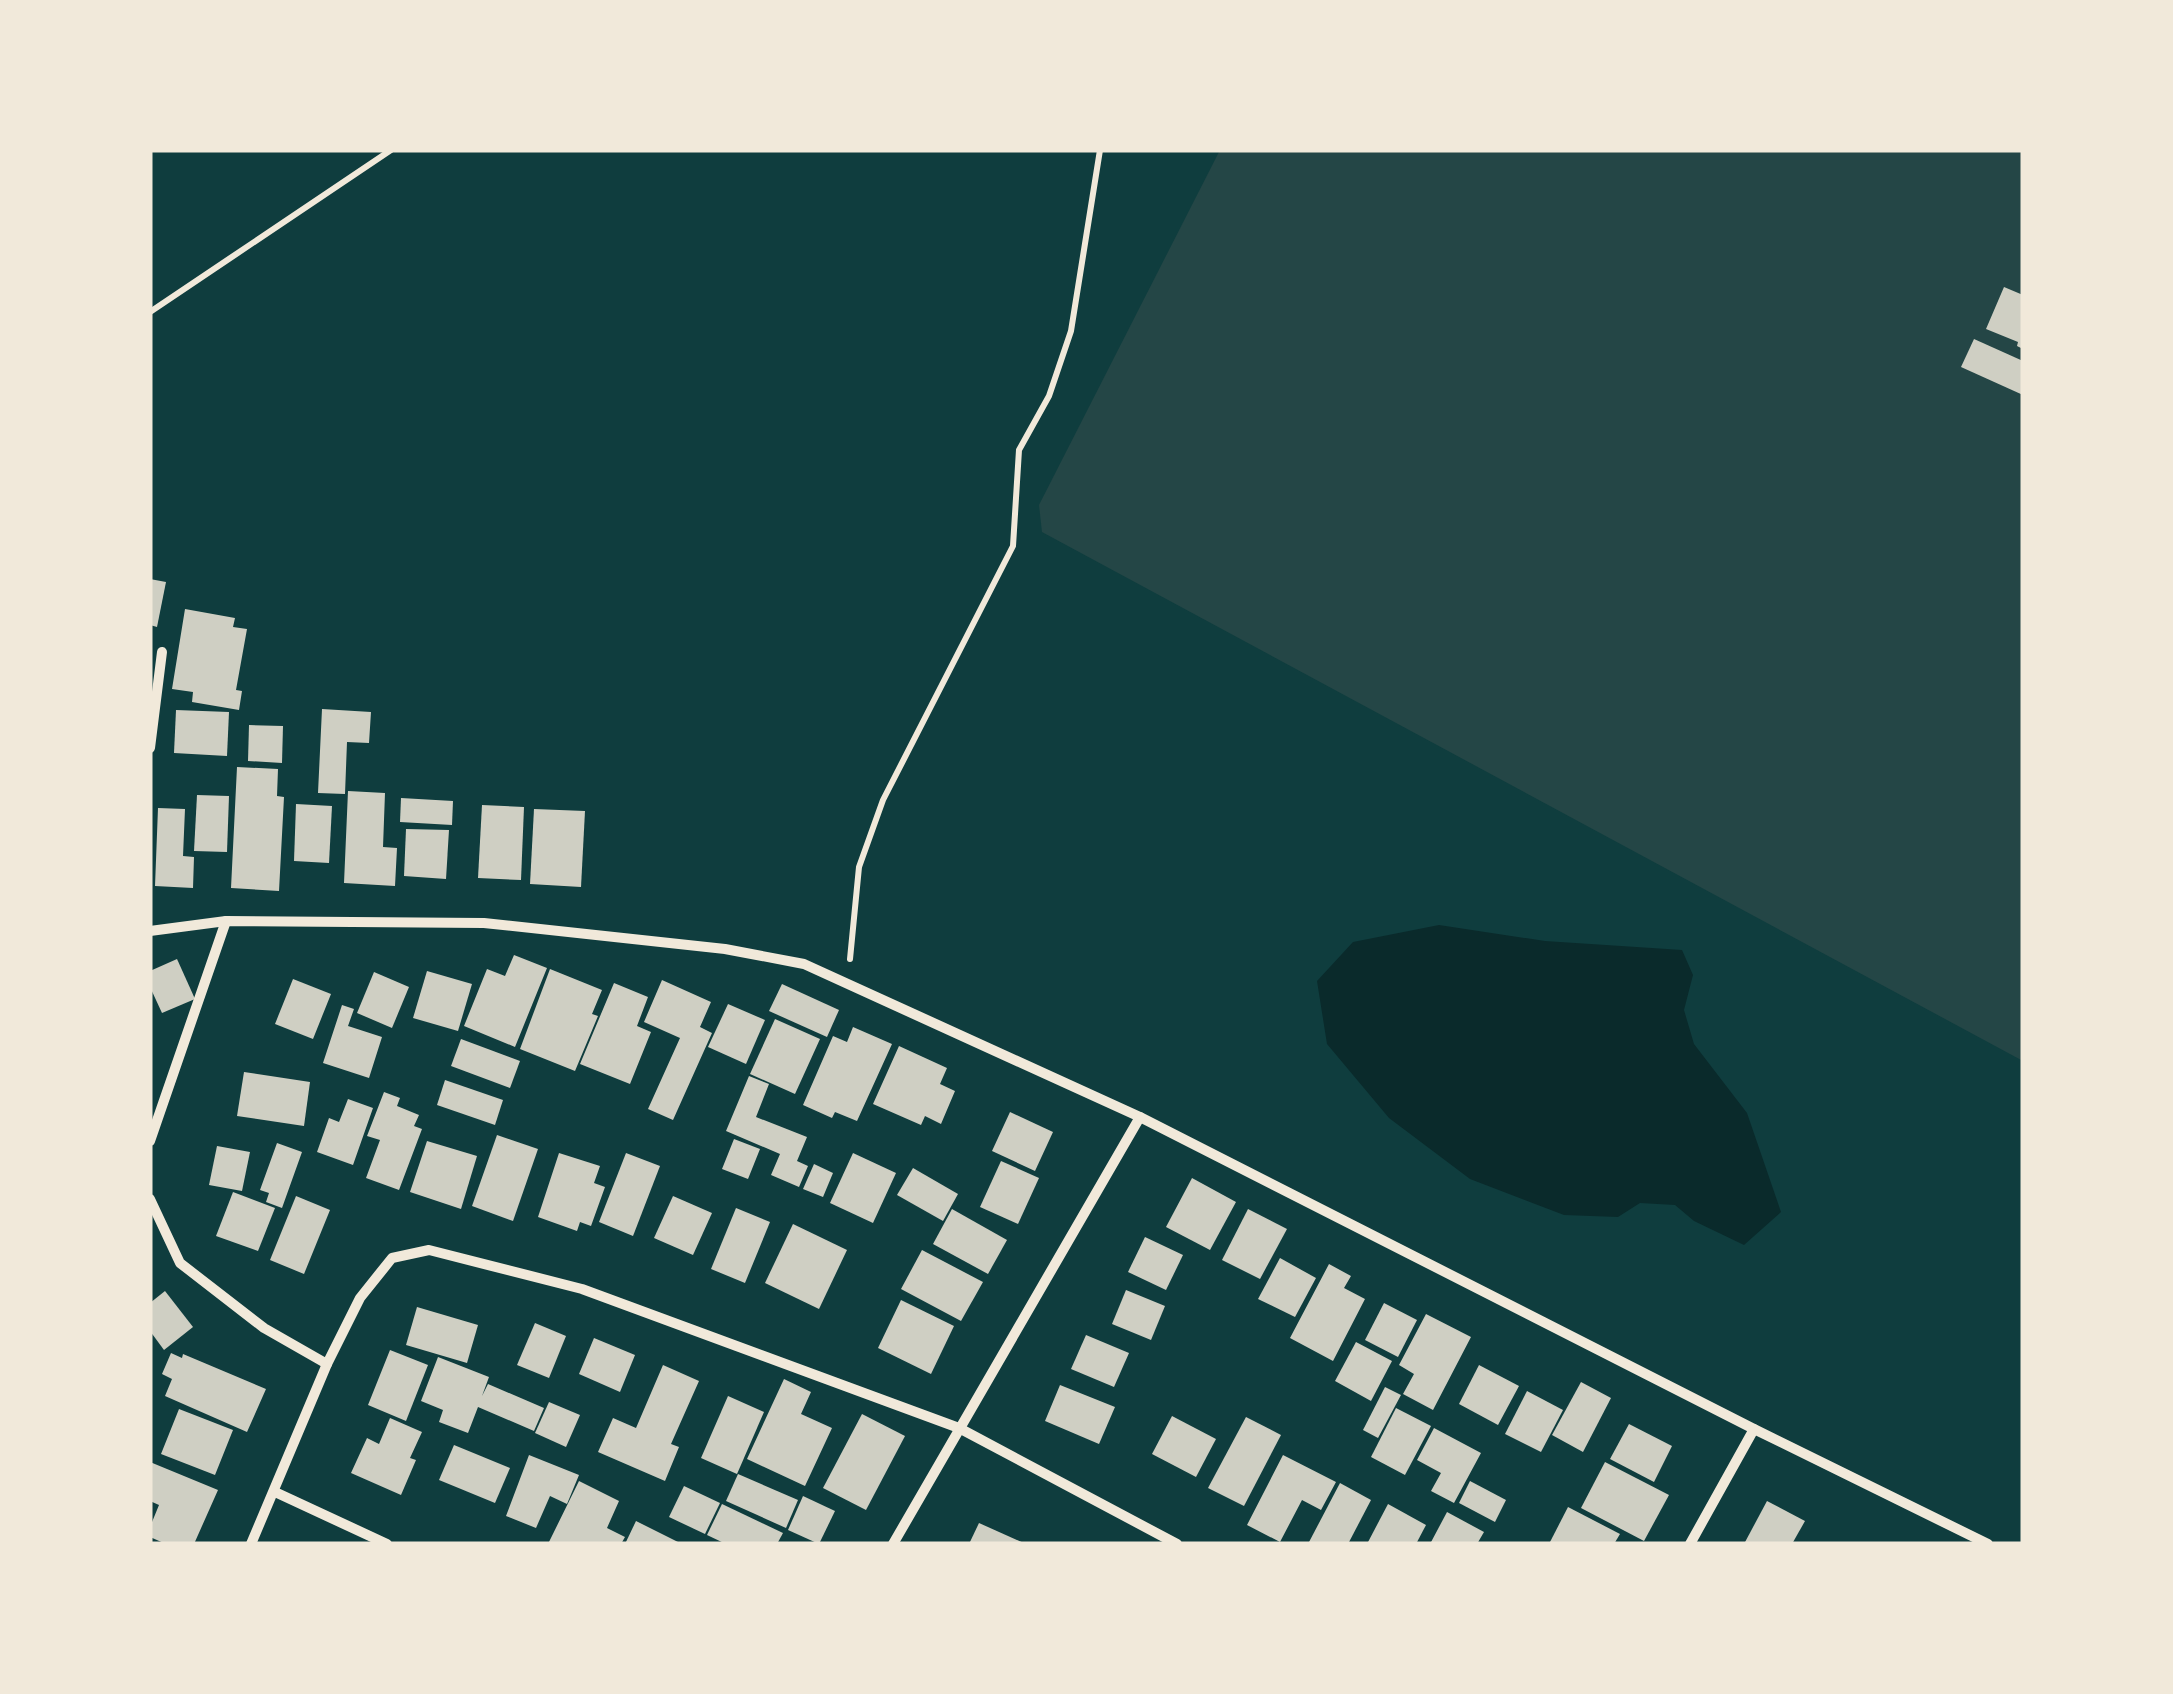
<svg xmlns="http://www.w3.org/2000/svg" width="2173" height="1694" viewBox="0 0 2173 1694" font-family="Overpass,sans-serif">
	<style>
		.green { fill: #244646 }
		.water { fill: #0a2a2b }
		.building { fill: #cfcfc3 }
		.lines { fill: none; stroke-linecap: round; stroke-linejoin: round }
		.path { stroke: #f1e9da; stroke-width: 6 }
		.minor { stroke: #f1e9da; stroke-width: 10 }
	</style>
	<rect width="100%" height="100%" fill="#0f3d3e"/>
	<polygon class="green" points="1220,150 2023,150 2023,1061 1042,532 1039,505"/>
	<polygon class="water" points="1439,925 1545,941 1682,950 1693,975 1684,1010 1694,1044 1747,1113 1781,1212 1744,1245 1694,1221 1675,1205 1640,1203 1618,1217 1564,1215 1470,1179 1389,1118 1327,1044 1317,981 1353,942"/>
	<g class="building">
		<polygon points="2004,287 2023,295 2023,349 2017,346 2018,342 1986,329"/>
		<polygon points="1974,339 2023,361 2023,395 1961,367"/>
		<polygon points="150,579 166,582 157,627 150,625"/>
		<polygon points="185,609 235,618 233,627 247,629 236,690 242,691 239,710 192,702 193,692 172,689"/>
		<polygon points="322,709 371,712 369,743 347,742 345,794 318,793"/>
		<polygon points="176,710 229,712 227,756 174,753"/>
		<polygon points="249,725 283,726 282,763 248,761"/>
		<polygon points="237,767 278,769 277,796 284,797 279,891 231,888"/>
		<polygon points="348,791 385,793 383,847 397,848 395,886 344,883"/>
		<polygon points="197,795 229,796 227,852 194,851"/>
		<polygon points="401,798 453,801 452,825 400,822"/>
		<polygon points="296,804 332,806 329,863 294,861"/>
		<polygon points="482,805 524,807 521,880 478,878"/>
		<polygon points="158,808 185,809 183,856 194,857 193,888 155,886"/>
		<polygon points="534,809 585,811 581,887 530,884"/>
		<polygon points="406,829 449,830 446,879 404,876"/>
		<polygon points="514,955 547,968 515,1047 464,1026 487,969 505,976"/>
		<polygon points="177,959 195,999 162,1013 150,987 150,971"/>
		<polygon points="550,969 602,990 592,1014 598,1016 575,1071 520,1049"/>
		<polygon points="427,971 472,984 458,1031 413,1018"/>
		<polygon points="374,972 409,987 392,1028 357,1013"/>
		<polygon points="293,979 331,994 313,1039 275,1024"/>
		<polygon points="662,980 711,1002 700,1027 712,1033 673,1120 648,1109 680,1038 644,1022"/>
		<polygon points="614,983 648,997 637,1026 651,1032 630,1084 580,1064"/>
		<polygon points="782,984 839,1010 827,1037 769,1011"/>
		<polygon points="728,1004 765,1020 746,1064 708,1047"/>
		<polygon points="342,1005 354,1009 348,1026 382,1037 369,1078 323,1063"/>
		<polygon points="775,1019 820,1039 795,1094 750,1074"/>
		<polygon points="853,1027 892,1044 857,1121 835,1112 832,1118 803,1105 833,1036 847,1042"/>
		<polygon points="461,1039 520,1061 510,1088 451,1066"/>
		<polygon points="899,1046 947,1068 940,1084 955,1091 941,1124 925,1116 921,1125 873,1104"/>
		<polygon points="244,1072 310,1082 304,1126 237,1116"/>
		<polygon points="749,1076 769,1084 756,1117 807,1137 797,1161 808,1166 799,1187 771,1175 780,1154 726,1131"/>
		<polygon points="445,1080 503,1100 495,1125 437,1105"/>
		<polygon points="384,1092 400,1098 397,1106 419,1115 414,1126 422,1129 399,1190 366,1178 380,1140 367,1136"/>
		<polygon points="348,1099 373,1108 353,1165 317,1152 329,1118 339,1122"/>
		<polygon points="1010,1112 1053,1132 1035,1171 992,1151"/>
		<polygon points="497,1135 538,1149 513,1221 472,1206"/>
		<polygon points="734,1139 760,1149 748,1179 722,1169"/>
		<polygon points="427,1141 477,1156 461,1209 410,1192"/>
		<polygon points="277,1143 302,1152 282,1208 266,1202 269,1193 260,1190"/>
		<polygon points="217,1146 250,1152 242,1191 209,1185"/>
		<polygon points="559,1153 600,1166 594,1183 605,1187 591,1226 580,1222 577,1231 538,1217"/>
		<polygon points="626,1153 660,1166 633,1236 599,1222"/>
		<polygon points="853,1153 896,1173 873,1223 830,1203"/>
		<polygon points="1001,1161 1039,1178 1018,1224 980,1207"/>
		<polygon points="814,1164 833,1173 823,1197 803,1189"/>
		<polygon points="913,1168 958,1194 943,1221 897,1195"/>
		<polygon points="1192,1178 1236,1202 1210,1250 1166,1227"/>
		<polygon points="233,1192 275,1208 258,1251 216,1236"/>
		<polygon points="296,1196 330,1210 304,1274 270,1260"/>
		<polygon points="673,1196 712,1213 693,1255 654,1238"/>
		<polygon points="736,1208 770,1222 745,1283 711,1269"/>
		<polygon points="952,1209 1007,1240 988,1274 933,1244"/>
		<polygon points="1248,1209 1287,1229 1260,1279 1222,1260"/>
		<polygon points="793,1224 847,1250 819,1309 765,1283"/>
		<polygon points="1145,1237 1183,1255 1166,1290 1128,1272"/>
		<polygon points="922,1250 983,1282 961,1321 901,1289"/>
		<polygon points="1280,1258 1316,1278 1295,1317 1258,1299"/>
		<polygon points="1329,1264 1351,1276 1344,1288 1365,1299 1333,1361 1290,1338"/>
		<polygon points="1126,1290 1165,1306 1151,1340 1112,1324"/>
		<polygon points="165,1291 193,1327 164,1350 150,1331 150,1303"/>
		<polygon points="901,1300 954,1326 931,1374 878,1348"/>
		<polygon points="1384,1303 1417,1320 1398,1357 1365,1340"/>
		<polygon points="417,1307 478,1325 467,1363 406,1345"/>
		<polygon points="1426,1314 1471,1337 1433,1410 1403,1394 1414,1374 1399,1365"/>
		<polygon points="535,1323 566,1336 549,1378 517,1365"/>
		<polygon points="1086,1335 1129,1353 1114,1387 1071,1369"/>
		<polygon points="594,1338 635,1355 620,1392 579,1374"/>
		<polygon points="1356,1342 1392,1361 1371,1401 1335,1381"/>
		<polygon points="390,1350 428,1365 406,1421 368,1405"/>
		<polygon points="171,1353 182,1358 183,1354 266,1389 247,1432 165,1396 172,1379 162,1374"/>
		<polygon points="438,1357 489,1377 482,1396 488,1384 544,1408 534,1431 478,1407 468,1433 439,1422 443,1410 421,1401"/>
		<polygon points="663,1365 699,1381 671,1444 679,1447 665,1481 598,1452 613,1418 636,1428"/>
		<polygon points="1479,1365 1519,1386 1498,1425 1459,1404"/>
		<polygon points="784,1379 811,1392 801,1414 832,1428 805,1486 747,1459"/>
		<polygon points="1581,1382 1611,1398 1583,1452 1552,1435"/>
		<polygon points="1060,1385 1115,1407 1099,1444 1045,1421"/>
		<polygon points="1385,1387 1401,1395 1378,1438 1363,1430"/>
		<polygon points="1527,1391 1563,1410 1541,1452 1505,1434"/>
		<polygon points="728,1396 764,1412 737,1474 701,1458"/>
		<polygon points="549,1402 580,1415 566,1447 535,1433"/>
		<polygon points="1396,1408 1431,1426 1405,1475 1371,1457"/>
		<polygon points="179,1409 233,1430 215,1475 161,1454"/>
		<polygon points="862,1414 905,1436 866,1510 823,1488"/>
		<polygon points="1172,1416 1216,1439 1196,1477 1152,1454"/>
		<polygon points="1246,1417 1281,1435 1244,1506 1208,1488"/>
		<polygon points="390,1418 422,1432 410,1458 416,1460 401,1495 351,1473 367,1438 379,1444"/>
		<polygon points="1629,1424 1672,1446 1654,1482 1610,1459"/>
		<polygon points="1434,1428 1481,1453 1454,1503 1431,1491 1441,1473 1417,1460"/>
		<polygon points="454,1445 510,1468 495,1503 439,1480"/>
		<polygon points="529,1455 579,1475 567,1504 550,1496 536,1528 506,1516"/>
		<polygon points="1283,1455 1336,1482 1321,1510 1302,1500 1280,1542 1247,1525"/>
		<polygon points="150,1462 218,1490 194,1544 166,1544 150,1537 150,1527 159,1505 150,1501"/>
		<polygon points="1605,1462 1669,1495 1644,1541 1581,1508"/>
		<polygon points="738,1474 798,1500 786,1528 726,1501"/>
		<polygon points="579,1481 619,1501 607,1528 625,1537 621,1544 548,1544"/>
		<polygon points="1470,1481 1506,1500 1495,1522 1459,1503"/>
		<polygon points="1340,1483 1371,1500 1348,1544 1308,1544"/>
		<polygon points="684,1486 720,1503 705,1534 669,1517"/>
		<polygon points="803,1496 835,1511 819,1544 788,1530"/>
		<polygon points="1767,1501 1805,1521 1792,1544 1744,1544"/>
		<polygon points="722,1504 783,1533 777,1544 726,1544 707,1535"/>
		<polygon points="1388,1504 1426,1525 1416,1544 1367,1544"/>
		<polygon points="1568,1507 1620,1534 1614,1544 1549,1544"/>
		<polygon points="1447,1512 1484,1532 1477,1544 1430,1544"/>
		<polygon points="636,1521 682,1544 625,1544"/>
		<polygon points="979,1523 1026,1544 969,1544"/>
	</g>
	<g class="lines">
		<g class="path">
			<polyline points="150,312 391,150"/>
			<polyline points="850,959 859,867 883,800 1013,546 1019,450 1049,396 1071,331 1100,150"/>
		</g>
		<g class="minor">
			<polyline points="150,748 162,652"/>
			<polyline points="150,931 226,921 484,923 725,949 804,964 1140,1117 1754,1429 1988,1544"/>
			<polyline points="150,1141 226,921"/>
			<polyline points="150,1199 180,1263 264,1328 327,1364"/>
			<polyline points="275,1492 387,1544"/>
			<polyline points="251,1544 327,1364 360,1298 392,1258 429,1250 582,1289 959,1428 1177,1544"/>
			<polyline points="893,1544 1140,1117"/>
			<polyline points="1690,1544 1754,1429"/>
		</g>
	</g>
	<rect width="2173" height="1694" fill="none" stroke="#f1e9da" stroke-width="305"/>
</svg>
